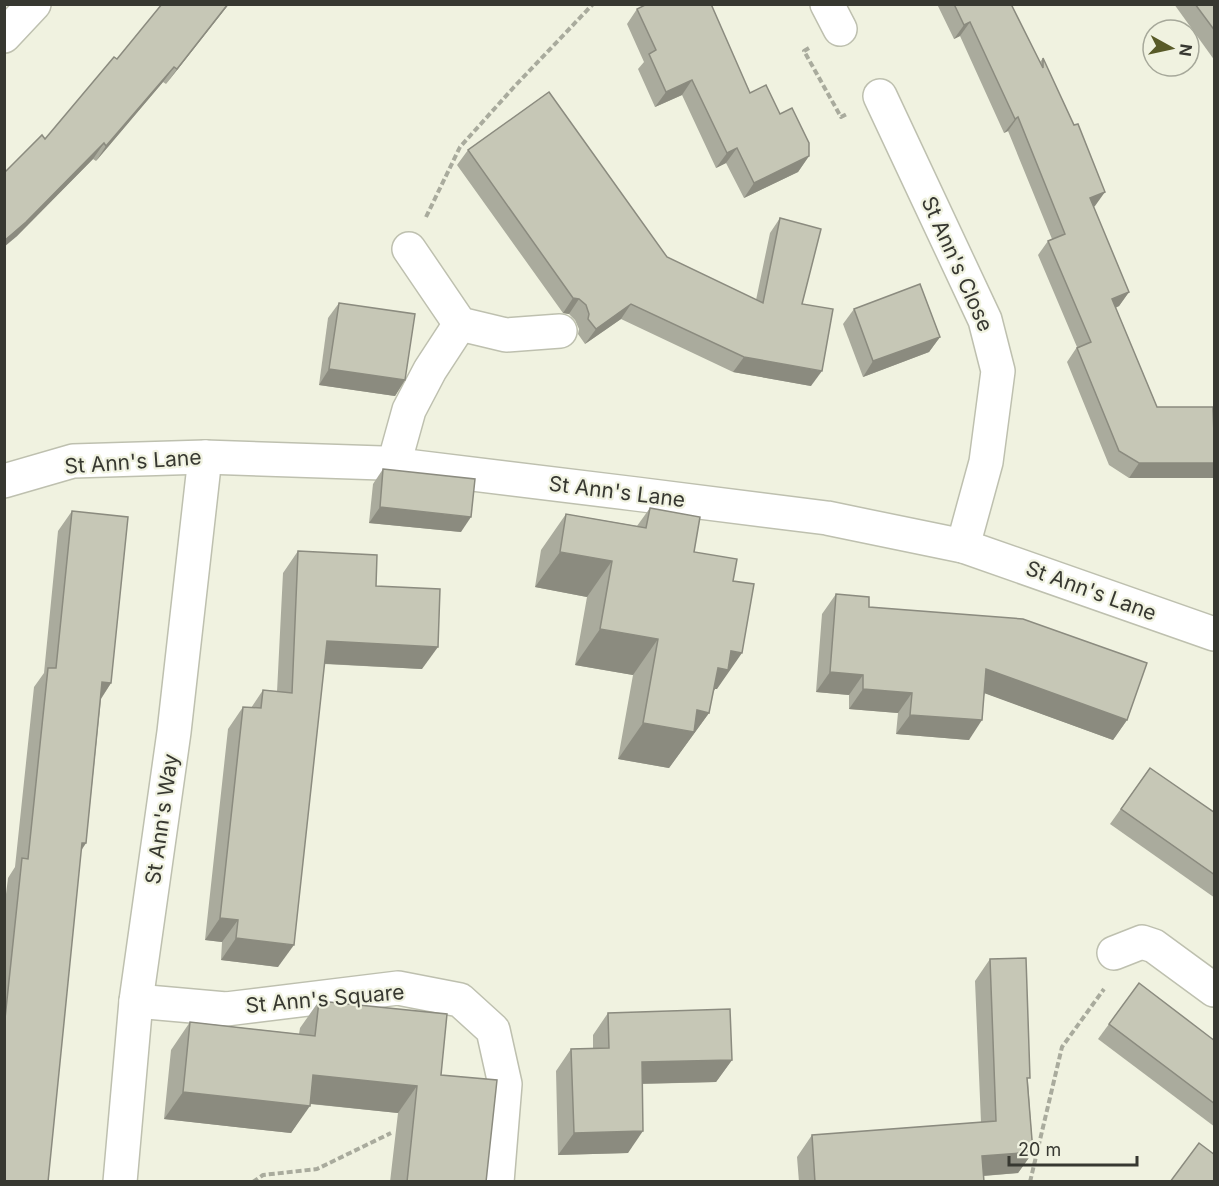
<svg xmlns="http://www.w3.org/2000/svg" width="1219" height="1186" viewBox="0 0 1219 1186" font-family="Inter,sans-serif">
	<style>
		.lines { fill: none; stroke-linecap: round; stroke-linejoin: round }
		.minor-casing { stroke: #bec0af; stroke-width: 36 }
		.path { stroke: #a9ab9d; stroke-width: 4; stroke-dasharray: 6 3; stroke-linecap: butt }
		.minor { stroke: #fff; stroke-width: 33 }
		.wall { fill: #aaab9d }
		.shaded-wall { fill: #8b8b7f }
		.building { fill: #c6c7b6; stroke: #8b8b7f; stroke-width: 1.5 }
		.labels { text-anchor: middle; stroke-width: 4.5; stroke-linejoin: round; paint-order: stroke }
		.street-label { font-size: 21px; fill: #373831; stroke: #f0f2e0 }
	</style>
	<rect width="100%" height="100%" fill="#f0f2e0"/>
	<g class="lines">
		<defs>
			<g id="minor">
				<polyline points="827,4 840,29"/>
				<polyline points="4,36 34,4"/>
				<polyline points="880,96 985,320 998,371 986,462 963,546"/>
				<polyline points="409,249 460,324 506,335 560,331"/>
				<polyline points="394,464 409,410 430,370 460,324"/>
				<polyline points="4,481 73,461 205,457 382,463 636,494 827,518 963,546 1214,634"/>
				<polyline points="1114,953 1142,942 1154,946 1214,990"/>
				<polyline points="136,1001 226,1009 398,988 460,1000 493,1030 505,1084 497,1182"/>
				<polyline points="120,1182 136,1001 174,732 205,457"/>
			</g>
		</defs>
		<use href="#minor" class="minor-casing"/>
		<g class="path">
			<polyline points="809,48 804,51 841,117 847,114"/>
			<polyline points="426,217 460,147 514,87 593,4"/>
			<polyline points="253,1182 263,1175 317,1169 391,1133"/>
			<polyline points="1030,1182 1062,1047 1104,989"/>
		</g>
		<use href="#minor" class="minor"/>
	</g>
	<g class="wall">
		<polygon points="229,4 166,84 163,82 96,161 93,159 16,237 45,139 117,59"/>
		<polygon points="937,4 1011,4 1040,62 1043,58 1095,206 1093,207 1129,292 1119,306 1115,308 1157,407 1213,407 1129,478 1109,465 1067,362 1077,347 1038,255 1048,241 1052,239 1008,131 1004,133 960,36 954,39"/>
		<polygon points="1174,4 1215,4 1215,61"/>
		<polygon points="637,9 750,93 780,114 809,156 798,172 744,198 726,163 716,168 682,95 655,107 638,69 644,62 627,24"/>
		<polygon points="468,150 667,257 756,300 770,233 780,218 802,304 811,386 733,372 621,319 585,344 578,334 579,329 575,320 569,314 563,313 457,165"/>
		<polygon points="339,303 405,380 395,396 319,385 328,318"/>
		<polygon points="854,309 940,337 929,352 863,377 843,324"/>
		<polygon points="383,469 461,532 369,523 373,484"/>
		<polygon points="650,508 694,552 717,689 715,689 713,691 709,713 669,768 618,759 633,675 575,665 587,597 535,587 541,550 566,514 637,526"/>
		<polygon points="72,511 111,683 101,699 86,843 81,851 4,1182 4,910 8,878 15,867 34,687 44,673 58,531"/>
		<polygon points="298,551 376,586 422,669 324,664 278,967 221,960 222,942 205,940 228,729 243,707 251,708 263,690 277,692 283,573"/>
		<polygon points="836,594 869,607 1127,720 1113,740 985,693 969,740 896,734 898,713 849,709 849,695 816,692 822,614"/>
		<polygon points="1150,768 1215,813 1215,898 1110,824"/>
		<polygon points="990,959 1028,1081 1033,1152 1018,1173 984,1176 984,1182 799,1182 797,1157 812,1135 981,1122 975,981"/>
		<polygon points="319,1001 441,1075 486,1182 390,1182 398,1113 310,1104 291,1133 164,1119 171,1050 190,1022 299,1034 300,1028"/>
		<polygon points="608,1013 732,1060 716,1082 643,1084 628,1153 558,1155 556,1071 571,1049 593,1048 593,1035"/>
		<polygon points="1109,1024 1215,1041 1215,1127 1098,1039"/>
	</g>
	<g class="shaded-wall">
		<polygon points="228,4 229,4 166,84 177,69"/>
		<polygon points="970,22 960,36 954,39 964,25"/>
		<polygon points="174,67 163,82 96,161 106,146"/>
		<polygon points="692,80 682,95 655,107 666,92"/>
		<polygon points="1018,117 1008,131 1004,133 1015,119"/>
		<polygon points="104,143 93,159 16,237 4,247 4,241"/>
		<polygon points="737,148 726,163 716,168 727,153"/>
		<polygon points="809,156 798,172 744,198 754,183"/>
		<polygon points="1105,192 1095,206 1080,213 1090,198"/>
		<polygon points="1129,292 1119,306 1102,314 1112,299"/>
		<polygon points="573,298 579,299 569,314 563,313"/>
		<polygon points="631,304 621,319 585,344 596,329"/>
		<polygon points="940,337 929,352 863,377 873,361"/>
		<polygon points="744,357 822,371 811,386 733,372"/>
		<polygon points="329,369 405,380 395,396 319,385"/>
		<polygon points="1139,463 1215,463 1215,478 1129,478"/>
		<polygon points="380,507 471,517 461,532 369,523"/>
		<polygon points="560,552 612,561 587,597 535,587"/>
		<polygon points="600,629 658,639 633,675 575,665"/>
		<polygon points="327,641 438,647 422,669 312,663"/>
		<polygon points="731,651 742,653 717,689 715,689 703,706 718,668"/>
		<polygon points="986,669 1127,720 1113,740 973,689"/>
		<polygon points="830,672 863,675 849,695 816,692"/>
		<polygon points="102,682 111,683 98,703"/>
		<polygon points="863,689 912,693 898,713 849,709"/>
		<polygon points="697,710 709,713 669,768 618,759 643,723"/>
		<polygon points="910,715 982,720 969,740 896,734"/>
		<polygon points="82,843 86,843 72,863"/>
		<polygon points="220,918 238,920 222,942 205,940"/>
		<polygon points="236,938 294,945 278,967 221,960"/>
		<polygon points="732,1060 716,1082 627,1084 642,1062"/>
		<polygon points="313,1075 417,1086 398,1113 294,1102"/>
		<polygon points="183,1092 310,1106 291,1133 164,1119"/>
		<polygon points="643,1131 628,1153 558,1155 574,1133"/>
		<polygon points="1033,1152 1018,1173 968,1177 982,1156"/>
	</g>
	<g class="building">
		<polygon points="162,4 228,4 177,69 174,67 106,146 104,143 26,222 4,241 4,173 42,135 45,139 114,57 117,59"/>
		<polygon points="647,4 711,4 750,93 766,85 780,114 792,108 809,143 809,156 754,183 737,148 727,153 692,80 666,92 649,54 656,50 637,9"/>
		<polygon points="954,4 1011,4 1043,68 1043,58 1074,125 1078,124 1105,192 1090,198 1129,292 1112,299 1157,407 1213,407 1215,463 1139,463 1119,451 1077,348 1091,342 1048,241 1065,234 1018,117 1015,119 970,22 964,25"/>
		<polygon points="1195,4 1215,4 1215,31"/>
		<polygon points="549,92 667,257 763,303 780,218 821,229 802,304 833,309 822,371 744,357 631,304 596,329 588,319 589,314 586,305 579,299 573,298 468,150"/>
		<polygon points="920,284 940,337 873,361 854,309"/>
		<polygon points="339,303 415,314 405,380 329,369"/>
		<polygon points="383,469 475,479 471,517 380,507"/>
		<polygon points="650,508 700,517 694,552 737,559 733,581 754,584 742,653 731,651 728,670 718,668 709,713 697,710 694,732 643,723 658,639 600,629 612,561 560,552 566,514 646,528"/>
		<polygon points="72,511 128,517 111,683 102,682 86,843 82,843 48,1182 4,1182 4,1028 22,858 28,859 48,668 56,668"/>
		<polygon points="298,551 377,555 376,586 440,589 438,647 327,641 294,945 236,938 238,920 220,918 243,707 261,708 263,690 292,693"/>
		<polygon points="836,594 869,597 869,607 1023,619 1147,663 1127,720 986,669 982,720 910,715 912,693 863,689 863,675 830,672"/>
		<polygon points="1150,768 1215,813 1215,875 1121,809"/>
		<polygon points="1026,958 1030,1078 1027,1078 1033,1152 982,1156 984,1182 815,1182 812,1135 996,1121 990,959"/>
		<polygon points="1139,983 1215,1041 1215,1104 1109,1024"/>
		<polygon points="319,1001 447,1014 441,1075 497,1080 486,1182 407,1182 417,1086 313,1075 310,1106 183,1092 190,1022 315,1036"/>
		<polygon points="730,1009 732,1060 642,1062 643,1131 574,1133 571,1049 609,1048 608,1013"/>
		<polygon points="1199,1143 1215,1155 1215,1182 1170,1182"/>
	</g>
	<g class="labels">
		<g class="street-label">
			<text transform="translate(957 264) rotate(66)" y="7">St Ann's Close</text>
			<text transform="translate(133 462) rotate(-4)" y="7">St Ann's Lane</text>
			<text transform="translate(617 492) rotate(7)" y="7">St Ann's Lane</text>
			<text transform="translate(1091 591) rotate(20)" y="7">St Ann's Lane</text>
			<text transform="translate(162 819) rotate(-82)" y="7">St Ann's Way</text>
			<text transform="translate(325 999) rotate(-5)" y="7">St Ann's Square</text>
		</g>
	</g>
	<rect width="1219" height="1186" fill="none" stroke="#373831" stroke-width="12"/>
	<g transform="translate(1171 48) rotate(98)"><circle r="28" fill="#f0f2e0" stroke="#a6a89a" stroke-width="1.5"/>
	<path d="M0-4.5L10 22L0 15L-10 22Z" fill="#585a28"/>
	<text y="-9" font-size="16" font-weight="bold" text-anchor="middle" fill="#373831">N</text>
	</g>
	<path d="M1009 1156v9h128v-9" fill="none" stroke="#373831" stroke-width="3"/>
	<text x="1018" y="1156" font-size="18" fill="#373831" stroke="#f0f2e0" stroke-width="4.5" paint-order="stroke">20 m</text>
</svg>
